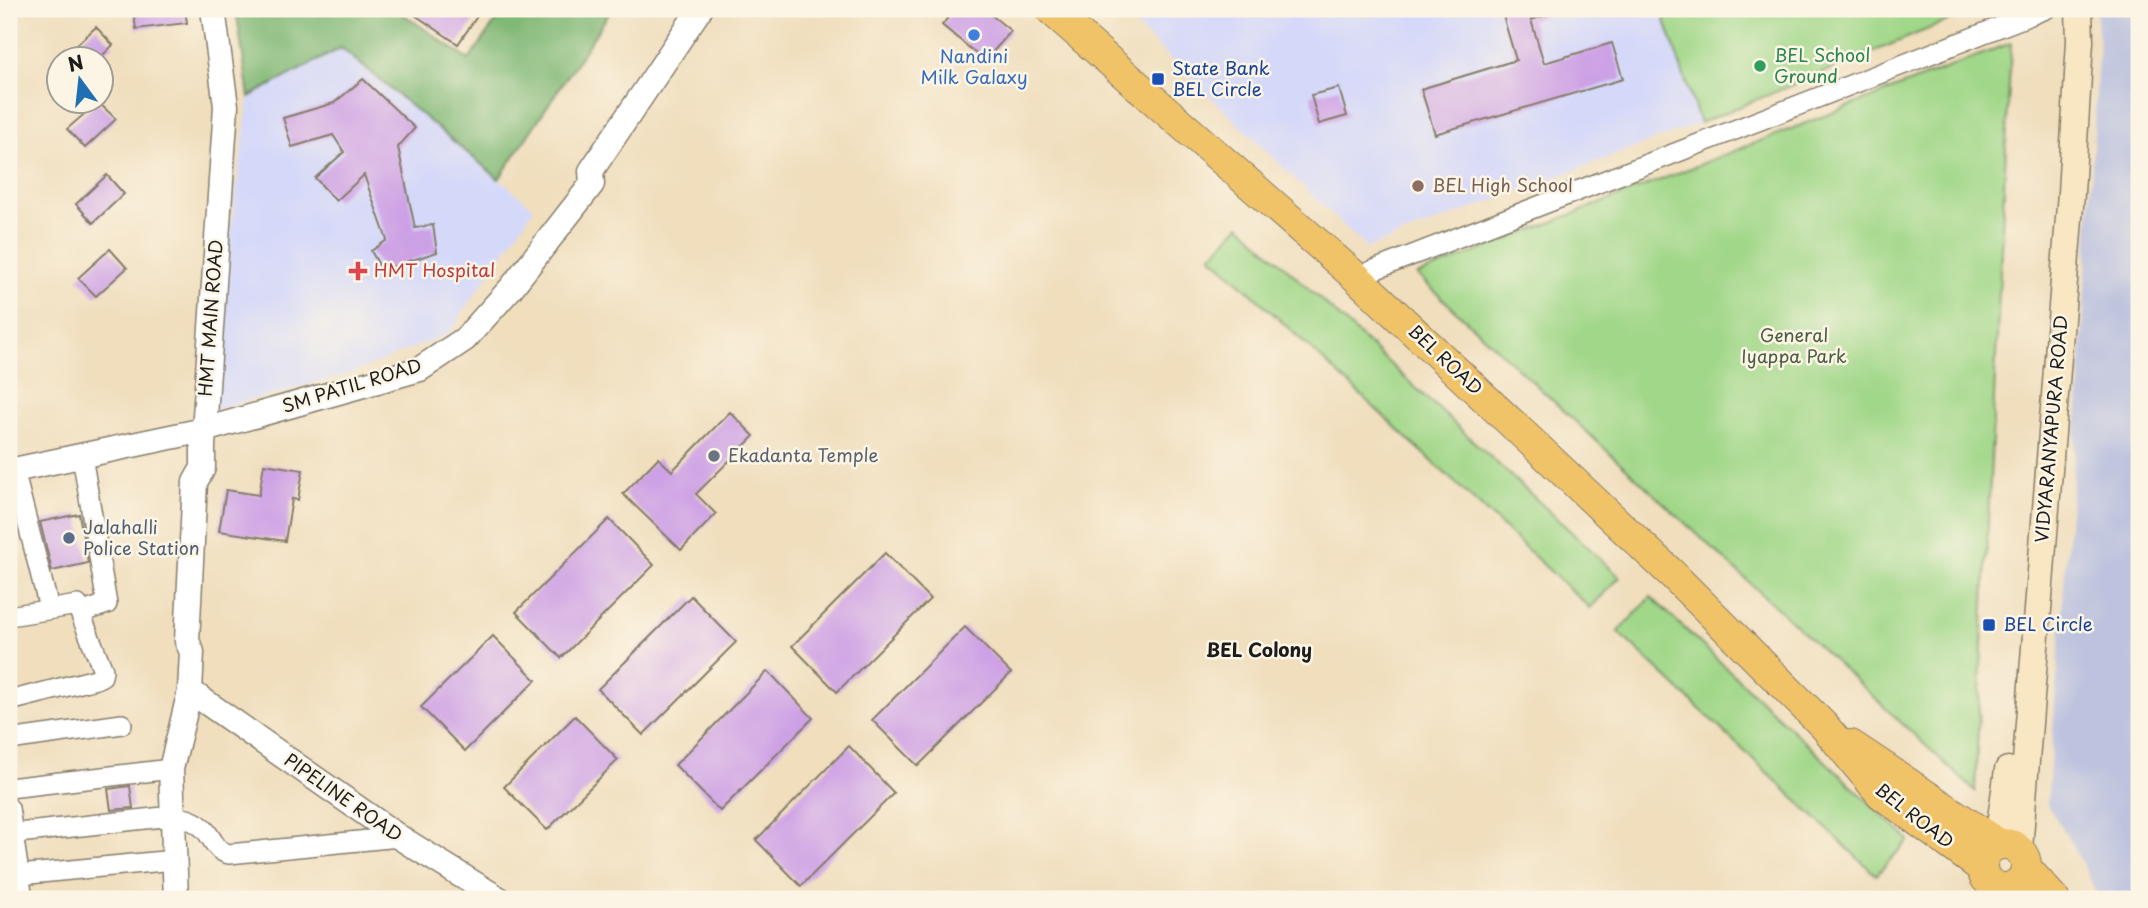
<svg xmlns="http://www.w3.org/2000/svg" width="2148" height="908" viewBox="0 0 2148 908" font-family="'Playpen Sans',sans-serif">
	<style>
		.built { fill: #d4d8f9 }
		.industrial { fill: #bdc3de }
		.green { fill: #a0d788; stroke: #5e7a52; stroke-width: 2 }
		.forest { fill: #80b874; stroke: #4e6a48; stroke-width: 2 }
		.building { fill: #cda1e5 }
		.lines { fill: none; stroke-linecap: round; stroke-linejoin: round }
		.minor-casing { stroke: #867d6c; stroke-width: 22 }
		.tertiary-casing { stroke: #867d6c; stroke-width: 27 }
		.secondary-casing { stroke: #867d6c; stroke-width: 29 }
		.primary-casing { stroke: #867d6c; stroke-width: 32 }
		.minor { stroke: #fff; stroke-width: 19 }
		.tertiary { stroke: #fff; stroke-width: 24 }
		.secondary { stroke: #f9e7c3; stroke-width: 26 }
		.primary { stroke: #f1c369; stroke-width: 30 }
		.shop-dot { fill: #3f7fe0; stroke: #fcf5e5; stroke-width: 2.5 }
		.leisure-dot { fill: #2e9e5b; stroke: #fcf5e5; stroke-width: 2.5 }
		.transit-dot { fill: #1a4fb4; stroke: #fcf5e5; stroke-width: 2.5 }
		.education-dot { fill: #8d6e63; stroke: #fcf5e5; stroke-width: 2.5 }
		.health-dot { fill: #e0444e; stroke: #fcf5e5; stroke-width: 2.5 }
		.worship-dot { fill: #6b7280; stroke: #fcf5e5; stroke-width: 2.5 }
		.service-dot { fill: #5c6f8a; stroke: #fcf5e5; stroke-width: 2.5 }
		.labels { text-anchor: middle; stroke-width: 5; stroke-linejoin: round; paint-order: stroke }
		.leisure-label { font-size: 18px; fill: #27864d; stroke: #fcf5e5; text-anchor: start }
		.shop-label { font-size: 18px; fill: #366cbe; stroke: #fcf5e5 }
		.transit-label { font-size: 18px; fill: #164399; stroke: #fcf5e5; text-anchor: start }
		.education-label { font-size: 18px; fill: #785e54; stroke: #fcf5e5; text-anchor: start }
		.health-label { font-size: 18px; fill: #be3a42; stroke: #fcf5e5; text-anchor: start }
		.street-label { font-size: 18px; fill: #1c1c1c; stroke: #fcf5e5 }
		.park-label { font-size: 18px; fill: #4a5d42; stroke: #fcf5e5 }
		.worship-label { font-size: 18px; fill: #5b616d; stroke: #fcf5e5; text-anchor: start }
		.service-label { font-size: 18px; fill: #4e5e75; stroke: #fcf5e5; text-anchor: start }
		.neighbourhood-label { font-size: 19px; font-weight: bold; fill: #1c1c1c; stroke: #fcf5e5 }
	</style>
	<rect width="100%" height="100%" fill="#fcf5e5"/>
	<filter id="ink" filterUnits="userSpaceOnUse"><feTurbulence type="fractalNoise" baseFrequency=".0143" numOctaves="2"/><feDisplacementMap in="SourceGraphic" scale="14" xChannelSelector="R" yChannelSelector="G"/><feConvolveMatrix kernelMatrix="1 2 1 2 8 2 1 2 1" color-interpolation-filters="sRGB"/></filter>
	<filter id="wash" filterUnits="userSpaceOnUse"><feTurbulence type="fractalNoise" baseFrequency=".00686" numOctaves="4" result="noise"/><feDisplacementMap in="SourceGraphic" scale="28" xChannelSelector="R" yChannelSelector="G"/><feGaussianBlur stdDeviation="1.57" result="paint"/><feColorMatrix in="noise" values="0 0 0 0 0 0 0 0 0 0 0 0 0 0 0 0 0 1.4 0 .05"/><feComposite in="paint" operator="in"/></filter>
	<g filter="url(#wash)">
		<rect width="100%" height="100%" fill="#f0debd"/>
		<g class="built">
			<polygon points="1138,9 1661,9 1700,123 1367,248 1124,14"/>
			<polygon points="341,47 534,208 449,333 352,373 206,412 249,97"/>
		</g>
		<polygon class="industrial" points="2096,9 2139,9 2139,899 2099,899 2072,843 2047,805 2080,383 2099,38"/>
		<g class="green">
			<polygon points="1661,9 1977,9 1700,123"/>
			<polygon points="2011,43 1975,791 1417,275"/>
			<polygon points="1240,225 1620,577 1590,608 1211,256"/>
			<polygon points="1651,597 1909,840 1876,875 1618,632"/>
		</g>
		<polygon class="forest" points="236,9 396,9 469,60 504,9 612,9 499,179 341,48 249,97"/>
		<g id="blocks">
			<g class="building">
				<polygon points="133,9 185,9 187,23 136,29"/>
				<polygon points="406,9 482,9 458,44"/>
				<polygon points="955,9 984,9 1011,31 985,61 942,25"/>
				<polygon points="1501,9 1556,9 1556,12 1531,20 1544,63 1612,43 1623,79 1435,134 1421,89 1516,60"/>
				<polygon points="96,27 113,45 98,60 60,60"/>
				<polygon points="363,79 415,128 398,147 415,228 433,225 437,252 382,270 371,251 387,240 364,175 336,201 315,178 344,152 333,135 292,147 283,118 334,103"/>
				<polygon points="1339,88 1347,116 1319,124 1311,95"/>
				<polygon points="98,102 116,119 85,148 67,129"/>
				<polygon points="107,175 124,194 93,223 76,204"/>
				<polygon points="110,249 127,268 96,296 78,278"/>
				<polygon points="730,412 754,436 696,494 716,514 681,550 623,494 658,458 672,471"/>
				<polygon points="264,464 303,470 298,500 292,499 285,541 219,531 226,490 259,495"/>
				<polygon points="79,514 88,563 52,571 40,522"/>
				<polygon points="609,519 654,565 561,658 516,612"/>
				<polygon points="885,553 930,599 837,692 792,646"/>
				<polygon points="691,596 736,642 643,735 598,689"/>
				<polygon points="965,627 1011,673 918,766 872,720"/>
				<polygon points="493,636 536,680 465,751 421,707"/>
				<polygon points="768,671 813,718 720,811 675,765"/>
				<polygon points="575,716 618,760 547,830 504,787"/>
				<polygon points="849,746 894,793 801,886 756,840"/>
				<polygon points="130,786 133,808 111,810 108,789"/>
			</g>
		</g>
	</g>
	<g filter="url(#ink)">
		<use href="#blocks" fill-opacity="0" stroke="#867d6c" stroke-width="2"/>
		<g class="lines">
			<defs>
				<g id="minor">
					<polyline points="1356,277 2046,9"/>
					<polyline points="14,470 49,608"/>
					<polyline points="9,616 78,605 80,613"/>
					<polyline points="9,701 96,679 102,676 103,670 80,613 107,604 82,456"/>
					<polyline points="9,740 122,724"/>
					<polyline points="9,788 171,769"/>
					<polyline points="9,808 23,899"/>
					<path d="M9,834L172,816C185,818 196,820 205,830C214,840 215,851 229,854L399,837"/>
					<polyline points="9,876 174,860"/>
				</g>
				<g id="tertiary">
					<polyline points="9,471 204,430 420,369 465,339 511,288 592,184 591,171 700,9"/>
					<polyline points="190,691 399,837 499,899"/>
					<polyline points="176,899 171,769 190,691 192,652 187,641 195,482 203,468 203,446 226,106 213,9"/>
				</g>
				<g id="secondary">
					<polyline points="2007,844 2001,818 2008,770"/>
					<polyline points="2019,849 2071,193 2080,41 2079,9"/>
				</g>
				<g id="primary">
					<polyline points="1050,9 1356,277 1673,575 1825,727 1881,794 1982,868"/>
					<polyline points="1851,745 1999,844"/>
					<circle cx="2004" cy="866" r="22"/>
					<polyline points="2027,869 2054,899"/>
				</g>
			</defs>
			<use href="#minor" class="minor-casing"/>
			<use href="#tertiary" class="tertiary-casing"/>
			<use href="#secondary" class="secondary-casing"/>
			<use href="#primary" class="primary-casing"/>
			<use href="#minor" class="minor"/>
			<use href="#tertiary" class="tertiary"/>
			<use href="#secondary" class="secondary"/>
			<use href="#primary" class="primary"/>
		</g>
	</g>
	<circle class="shop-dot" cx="974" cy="35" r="7"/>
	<circle class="leisure-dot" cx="1760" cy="66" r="7"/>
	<g class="transit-dot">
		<rect x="1151" y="72" width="14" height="14" rx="3.5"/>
		<rect x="1982" y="618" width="14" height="14" rx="3.5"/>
	</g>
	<circle class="education-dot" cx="1418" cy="186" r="7"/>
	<path class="health-dot" d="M354.5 260.5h7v7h7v7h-7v7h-7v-7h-7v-7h7z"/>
	<circle class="worship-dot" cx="714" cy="456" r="7"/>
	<circle class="service-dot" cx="69" cy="538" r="7"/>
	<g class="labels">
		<g class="leisure-label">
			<text x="1774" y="62">BEL School<tspan x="1774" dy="21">Ground</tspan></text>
		</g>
		<g class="shop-label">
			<text x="974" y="63">Nandini<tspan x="974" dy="21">Milk Galaxy</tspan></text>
		</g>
		<g class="transit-label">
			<text x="1172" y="75">State Bank<tspan x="1172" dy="21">BEL Circle</tspan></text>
			<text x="2003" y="631">BEL Circle</text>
		</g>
		<g class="education-label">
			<text x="1432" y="192">BEL High School</text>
		</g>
		<g class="health-label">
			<text x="374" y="277">HMT Hospital</text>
		</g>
		<g class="street-label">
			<text transform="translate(211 318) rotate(-86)" y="6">HMT MAIN ROAD</text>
			<text transform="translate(1445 360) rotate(43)" y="6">BEL ROAD</text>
			<text transform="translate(352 386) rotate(-17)" y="6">SM PATIL ROAD</text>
			<text transform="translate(2052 429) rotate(-85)" y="6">VIDYARANYAPURA ROAD</text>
			<text transform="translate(343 798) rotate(35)" y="6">PIPELINE ROAD</text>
			<text transform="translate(1914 816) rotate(38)" y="6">BEL ROAD</text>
		</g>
		<g class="park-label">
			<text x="1794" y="342">General<tspan x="1794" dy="21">Iyappa Park</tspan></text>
		</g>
		<g class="worship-label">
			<text x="728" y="462">Ekadanta Temple</text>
		</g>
		<g class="service-label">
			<text x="83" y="534">Jalahalli<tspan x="83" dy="21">Police Station</tspan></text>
		</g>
		<g class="neighbourhood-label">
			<text x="1259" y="657">BEL Colony</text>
		</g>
	</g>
	<rect width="2148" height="908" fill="none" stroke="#fcf5e5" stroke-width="35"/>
	<g transform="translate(80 80) rotate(345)"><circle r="33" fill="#fcf5e5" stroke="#a29e95" stroke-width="2"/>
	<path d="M0-5L12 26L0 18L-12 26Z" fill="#1f6fb2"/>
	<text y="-10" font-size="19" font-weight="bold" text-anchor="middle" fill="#1c1c1c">N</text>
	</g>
</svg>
